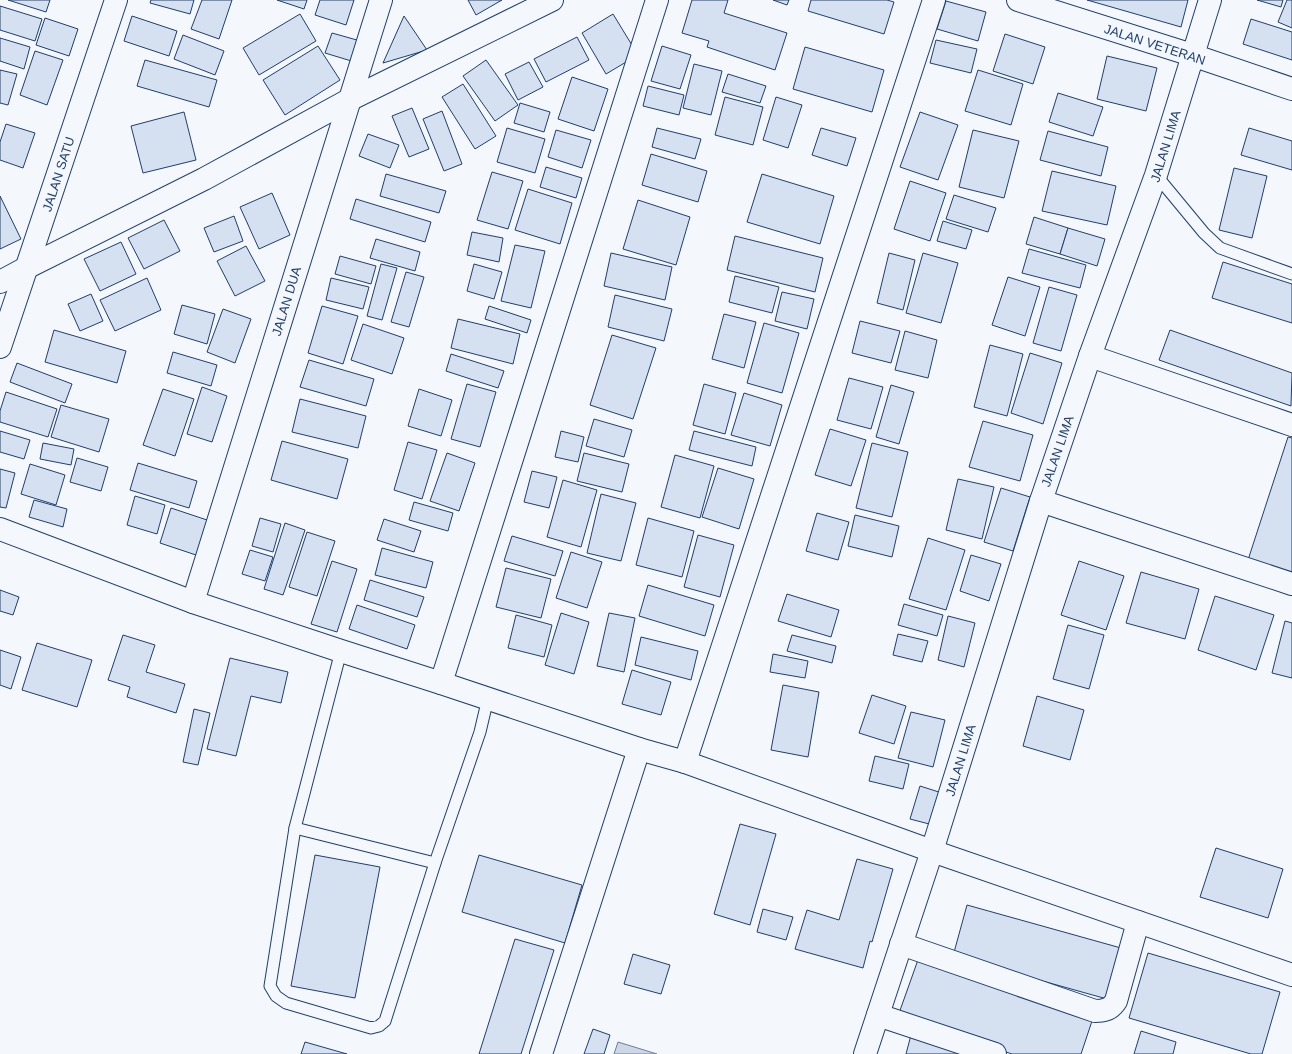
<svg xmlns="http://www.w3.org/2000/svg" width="1292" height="1054" viewBox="0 0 1292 1054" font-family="Arial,sans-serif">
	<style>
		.water { fill: #cfd7e4; stroke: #687fa3 }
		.building { fill: #d5e0f0; stroke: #1d3f73 }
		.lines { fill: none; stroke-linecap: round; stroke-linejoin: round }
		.lane-casing { stroke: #1d3f73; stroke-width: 13 }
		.street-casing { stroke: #1d3f73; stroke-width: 24 }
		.lane { stroke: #f4f7fb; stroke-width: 11 }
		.street { stroke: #f4f7fb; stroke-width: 22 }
		.labels { text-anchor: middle; stroke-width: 3; stroke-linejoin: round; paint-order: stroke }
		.street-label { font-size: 13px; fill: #1d3f73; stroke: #f4f7fb }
	</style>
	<rect width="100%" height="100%" fill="#f4f7fb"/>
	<polygon class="water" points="618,1042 657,1054 614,1054"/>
	<g class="building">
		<polygon points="8,0 50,0 46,12"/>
		<polygon points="151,0 194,0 190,14 150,3"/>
		<polygon points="202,0 232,0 219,39 191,29"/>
		<polygon points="277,0 307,0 304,9"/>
		<polygon points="320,0 354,0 346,25 315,15"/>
		<polygon points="468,0 502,0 476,15"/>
		<polygon points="692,0 728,0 724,13 787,33 775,70 707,47 709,41 682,33"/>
		<polygon points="773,0 789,0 787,5"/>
		<polygon points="811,0 887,0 894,2 884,34 808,11"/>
		<polygon points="1087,0 1188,0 1181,27"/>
		<polygon points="1257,0 1283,0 1281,7"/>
		<polygon points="1287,0 1292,0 1292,28 1278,22"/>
		<polygon points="946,1 986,12 978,41 937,29"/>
		<polygon points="0,6 42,19 35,41 0,30"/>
		<polygon points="300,14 316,41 259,75 243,48"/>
		<polygon points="613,14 638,55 606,74 582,33"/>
		<polygon points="132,16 177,31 169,56 124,41"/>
		<polygon points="404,16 427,50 383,63"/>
		<polygon points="45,18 78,29 69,56 36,45"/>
		<polygon points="1251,19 1292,32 1292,60 1243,44"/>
		<polygon points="332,33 364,42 358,63 325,53"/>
		<polygon points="1005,34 1045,47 1033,84 993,71"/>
		<polygon points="183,35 224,51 215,75 174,59"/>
		<polygon points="577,37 589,60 546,82 534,59"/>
		<polygon points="0,38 30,47 24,69 0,61"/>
		<polygon points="936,40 977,49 971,73 930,63"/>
		<polygon points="318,46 340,80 285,115 263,80"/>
		<polygon points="662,46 691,55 680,89 651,81"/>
		<polygon points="805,47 884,70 872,112 793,89"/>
		<polygon points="35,51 63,60 47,105 20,95"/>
		<polygon points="1107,56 1157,68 1146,111 1097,99"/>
		<polygon points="145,60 217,80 209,107 137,86"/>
		<polygon points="486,60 518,105 495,121 463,76"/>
		<polygon points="529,62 543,87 518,100 505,74"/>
		<polygon points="694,64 722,71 711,115 683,108"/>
		<polygon points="0,70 17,74 8,105 0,103"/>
		<polygon points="978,70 1023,84 1011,125 965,111"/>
		<polygon points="728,74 766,86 760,103 722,92"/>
		<polygon points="572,77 608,89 594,131 558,119"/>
		<polygon points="463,84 496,136 475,149 442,97"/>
		<polygon points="648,86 684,95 679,115 643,106"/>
		<polygon points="1058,93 1103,107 1093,136 1049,122"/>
		<polygon points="725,97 763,107 753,145 715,135"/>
		<polygon points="776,97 802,105 788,148 763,140"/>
		<polygon points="520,103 550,112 544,132 514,123"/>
		<polygon points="412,108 429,149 409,157 392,116"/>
		<polygon points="442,111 462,164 444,171 423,119"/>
		<polygon points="184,112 196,160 143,173 131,126"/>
		<polygon points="920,112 958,125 938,180 900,167"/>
		<polygon points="6,124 35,133 23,168 0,160 0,142"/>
		<polygon points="507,128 545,139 535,173 497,162"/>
		<polygon points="657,128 701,139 695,159 652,147"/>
		<polygon points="821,128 856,138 847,166 812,155"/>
		<polygon points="1249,128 1292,141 1292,170 1241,155"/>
		<polygon points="556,130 591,140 582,168 548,157"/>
		<polygon points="973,130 1019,141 1004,198 959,187"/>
		<polygon points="1048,131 1108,147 1101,176 1040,160"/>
		<polygon points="368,134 399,145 390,168 359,156"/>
		<polygon points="651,154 707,171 698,202 642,185"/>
		<polygon points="546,167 582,178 576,198 540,187"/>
		<polygon points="1234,168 1267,176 1252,238 1219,230"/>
		<polygon points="1052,171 1116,186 1107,225 1042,211"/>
		<polygon points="492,172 523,181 508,229 477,220"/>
		<polygon points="386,174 446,191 439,213 380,196"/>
		<polygon points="762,174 834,196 820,244 747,222"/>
		<polygon points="910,181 946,193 930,241 894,229"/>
		<polygon points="528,189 572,203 560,244 515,230"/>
		<polygon points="272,193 290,235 259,249 240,207"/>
		<polygon points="954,195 996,208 988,232 946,219"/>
		<polygon points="0,196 21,239 0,249"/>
		<polygon points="356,199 431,222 425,242 350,219"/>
		<polygon points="638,200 690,217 676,265 623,249"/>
		<polygon points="234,216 243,241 214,252 204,228"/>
		<polygon points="1034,217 1068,228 1060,254 1026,244"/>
		<polygon points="164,220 180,251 144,269 128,238"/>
		<polygon points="943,221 972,230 966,249 937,241"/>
		<polygon points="1068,228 1105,239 1097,266 1060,254"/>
		<polygon points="472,232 503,238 499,262 467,255"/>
		<polygon points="735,236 823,258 815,292 727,270"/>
		<polygon points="376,239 420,252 415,271 370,258"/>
		<polygon points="121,242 136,274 100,291 84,259"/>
		<polygon points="515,245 545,251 531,308 501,301"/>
		<polygon points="246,246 265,281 235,296 217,261"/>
		<polygon points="1029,249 1086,265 1080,288 1022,273"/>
		<polygon points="611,253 672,267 665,300 604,286"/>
		<polygon points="889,253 915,260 903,310 877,303"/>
		<polygon points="923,253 958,263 941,323 906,313"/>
		<polygon points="340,256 376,266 371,284 335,274"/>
		<polygon points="1223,262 1292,284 1292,323 1212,298"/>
		<polygon points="381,264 397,268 382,320 367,316"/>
		<polygon points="474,264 502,272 494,299 467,291"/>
		<polygon points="406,272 424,277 409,327 391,322"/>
		<polygon points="735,276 779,287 772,313 729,302"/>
		<polygon points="1008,277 1040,287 1025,336 992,325"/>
		<polygon points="147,278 161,310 115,331 100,300"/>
		<polygon points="331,278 369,287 363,309 326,300"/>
		<polygon points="1049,287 1077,295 1061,351 1033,343"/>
		<polygon points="782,292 814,299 807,329 775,321"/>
		<polygon points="91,294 103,321 80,331 68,304"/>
		<polygon points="615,295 672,309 664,341 608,327"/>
		<polygon points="182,305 215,314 207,344 174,334"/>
		<polygon points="322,306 358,316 343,364 308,353"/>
		<polygon points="489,306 531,320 527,333 485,319"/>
		<polygon points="223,309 251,319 235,363 207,352"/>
		<polygon points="724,314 756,322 744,368 712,359"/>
		<polygon points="458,319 520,334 513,364 451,348"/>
		<polygon points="860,321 900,331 891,363 852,353"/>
		<polygon points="764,323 799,333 782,393 747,383"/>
		<polygon points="363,324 404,338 392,374 351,360"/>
		<polygon points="54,330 126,351 117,383 45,362"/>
		<polygon points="1170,330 1292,373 1291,406 1159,360"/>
		<polygon points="905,331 937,340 928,378 895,370"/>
		<polygon points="612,335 656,348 633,419 590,405"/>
		<polygon points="990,345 1023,354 1007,416 974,407"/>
		<polygon points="173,352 217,365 211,386 167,373"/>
		<polygon points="1030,353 1062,363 1043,424 1011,413"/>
		<polygon points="451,354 504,371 498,388 446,371"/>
		<polygon points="309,360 374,379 366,406 300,387"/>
		<polygon points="17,363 72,384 65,403 10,382"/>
		<polygon points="849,378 883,387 871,429 837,420"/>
		<polygon points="467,384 496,392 480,447 451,439"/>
		<polygon points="704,384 736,393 725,434 693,425"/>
		<polygon points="891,385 914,392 899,444 876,437"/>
		<polygon points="202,387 227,396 212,442 187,434"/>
		<polygon points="163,389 194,399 175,456 143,445"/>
		<polygon points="419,389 452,400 441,436 408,426"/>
		<polygon points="6,392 57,409 48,437 0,422 0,411"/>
		<polygon points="744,393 782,405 770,446 731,435"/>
		<polygon points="300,399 366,416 358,448 292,432"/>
		<polygon points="61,405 109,419 99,452 51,437"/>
		<polygon points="594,419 632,430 624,457 586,446"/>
		<polygon points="983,421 1033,435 1020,481 969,467"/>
		<polygon points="830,429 866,440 851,486 815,475"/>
		<polygon points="0,431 30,440 24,459 0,452"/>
		<polygon points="561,431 584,437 578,462 555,457"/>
		<polygon points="694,431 756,447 752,466 689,450"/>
		<polygon points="1288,437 1292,438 1292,574 1248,560"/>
		<polygon points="282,441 348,459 337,499 271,480"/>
		<polygon points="408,442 437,450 422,499 394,490"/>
		<polygon points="43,443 74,449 71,465 40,459"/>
		<polygon points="872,443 908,452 892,517 856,508"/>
		<polygon points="447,453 475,463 459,511 430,501"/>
		<polygon points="584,453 629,464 622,492 577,481"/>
		<polygon points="675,455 714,466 700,518 661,507"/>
		<polygon points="77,458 108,467 101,491 70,482"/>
		<polygon points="138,463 197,481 189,508 130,490"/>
		<polygon points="30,464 65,475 56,505 21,494"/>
		<polygon points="718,468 754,479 739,529 702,517"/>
		<polygon points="0,469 15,473 6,508 0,507"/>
		<polygon points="532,471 557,477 549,508 524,502"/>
		<polygon points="958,479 994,487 982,539 946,530"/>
		<polygon points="563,480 597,490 581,547 547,537"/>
		<polygon points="1001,488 1030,497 1013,551 984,542"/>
		<polygon points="601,494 636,503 621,561 587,553"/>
		<polygon points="135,496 165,505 157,534 127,525"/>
		<polygon points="34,500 67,509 63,527 29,517"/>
		<polygon points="414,502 453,513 448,531 409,520"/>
		<polygon points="171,508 210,521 199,556 160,543"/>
		<polygon points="817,513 849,522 838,560 806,551"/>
		<polygon points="855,515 899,526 892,557 848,546"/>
		<polygon points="260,518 281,524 273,552 252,546"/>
		<polygon points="648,518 694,531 682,577 636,565"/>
		<polygon points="384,519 421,531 414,552 377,540"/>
		<polygon points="285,523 305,530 283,595 264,589"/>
		<polygon points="307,532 335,541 317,596 289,587"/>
		<polygon points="698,535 734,545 720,597 684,587"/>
		<polygon points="512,536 563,551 555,576 504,561"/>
		<polygon points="928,538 965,550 946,610 909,599"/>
		<polygon points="382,548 433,562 426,588 375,575"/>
		<polygon points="250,550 273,557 265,581 242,574"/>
		<polygon points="571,552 602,562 587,608 556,598"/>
		<polygon points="971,555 1001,564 989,601 960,591"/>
		<polygon points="332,561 357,569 337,632 311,624"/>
		<polygon points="1079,561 1124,576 1106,630 1061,615"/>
		<polygon points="506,568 551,579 541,618 496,607"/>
		<polygon points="1141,572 1199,589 1185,639 1126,623"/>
		<polygon points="370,580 424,597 417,617 364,600"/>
		<polygon points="648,585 714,605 705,636 639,616"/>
		<polygon points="0,590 19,597 13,615 0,611"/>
		<polygon points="787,594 839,610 831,637 778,621"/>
		<polygon points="1215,596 1274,615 1256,670 1198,650"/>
		<polygon points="904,604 943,615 937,636 898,625"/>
		<polygon points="357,605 415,625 407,649 349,629"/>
		<polygon points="561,613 589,622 574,674 545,665"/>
		<polygon points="609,613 635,618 624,672 597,666"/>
		<polygon points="516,615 552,625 544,657 508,648"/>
		<polygon points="948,616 975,623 964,667 938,660"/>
		<polygon points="1285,621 1292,623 1292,678 1272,673"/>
		<polygon points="1068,625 1104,635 1089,689 1053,679"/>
		<polygon points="898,634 928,641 922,662 893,655"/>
		<polygon points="123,635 155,645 146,672 185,684 176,713 127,697 130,687 108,680"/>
		<polygon points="792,635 836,646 832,663 787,651"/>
		<polygon points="641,637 698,651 691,680 635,665"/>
		<polygon points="37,643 92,660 77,707 22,690"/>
		<polygon points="0,650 21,657 11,689 0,685"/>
		<polygon points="773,654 808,661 805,678 770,672"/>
		<polygon points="230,658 288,672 281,703 251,696 236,756 207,749"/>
		<polygon points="632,670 671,682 661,715 622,704"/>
		<polygon points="783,685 819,692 808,757 771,750"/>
		<polygon points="872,695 906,706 894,744 859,733"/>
		<polygon points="1037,696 1084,710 1070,760 1023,746"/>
		<polygon points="194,709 210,713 198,765 183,762"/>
		<polygon points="911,712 945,720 933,767 898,758"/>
		<polygon points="875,756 909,764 903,789 869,781"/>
		<polygon points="920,786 942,793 933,825 910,819"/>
		<polygon points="740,824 776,834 750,925 714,914"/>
		<polygon points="1216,848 1283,869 1268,918 1200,897"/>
		<polygon points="315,855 380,867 355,998 291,986"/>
		<polygon points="479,855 582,885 565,943 462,912"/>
		<polygon points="857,859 893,869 872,942 870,941 863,968 795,949 807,910 839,920"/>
		<polygon points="967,905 1121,948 1107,999 953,956"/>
		<polygon points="763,909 793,917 786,940 757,932"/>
		<polygon points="515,939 554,950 521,1054 479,1054"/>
		<polygon points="1148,953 1280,992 1262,1054 1251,1054 1129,1018"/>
		<polygon points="633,954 670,965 661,994 624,984"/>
		<polygon points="919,957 1094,1015 1081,1054 1012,1054 898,1016"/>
		<polygon points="593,1029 610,1035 604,1054 584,1054"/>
		<polygon points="1141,1031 1176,1042 1173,1054 1134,1054"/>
		<polygon points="911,1035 971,1054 906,1054"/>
		<polygon points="305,1042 347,1054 301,1054"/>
	</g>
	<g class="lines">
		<defs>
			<g id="lane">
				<polyline points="1156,175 1204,233 1220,248 1292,274"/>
				<polyline points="341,651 295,828 270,986 276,996 286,1003 371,1028 379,1026 385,1021 435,863 480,732 488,698"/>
				<polyline points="295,828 435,863"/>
			</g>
			<g id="street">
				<polyline points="1018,0 1192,55 1292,89"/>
				<polyline points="0,282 28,267 204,179 349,100 552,0"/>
				<polyline points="0,347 116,0"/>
				<polyline points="1090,356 1292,425"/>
				<polyline points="1041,501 1292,584"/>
				<polyline points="0,529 193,602 341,651 441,683 639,749 685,762 932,851 1292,975"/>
				<polyline points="193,602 381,0"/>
				<polyline points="441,683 657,0"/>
				<polyline points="685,762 934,0"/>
				<path d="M901,944L1095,1011C1105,1011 1111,1009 1116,1001L1138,922"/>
				<polyline points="878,1015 995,1054"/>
				<polyline points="541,1054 639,749"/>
				<polyline points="865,1054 932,851 1041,501 1090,356 1156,175 1210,0"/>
			</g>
		</defs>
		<use href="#lane" class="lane-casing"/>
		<use href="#street" class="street-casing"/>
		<use href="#lane" class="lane"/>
		<use href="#street" class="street"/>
	</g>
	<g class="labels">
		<g class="street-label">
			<text transform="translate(1155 44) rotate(18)" y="5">JALAN VETERAN</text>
			<text transform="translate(1165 146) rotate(-73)" y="5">JALAN LIMA</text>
			<text transform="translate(58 174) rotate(-72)" y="5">JALAN SATU</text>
			<text transform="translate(286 301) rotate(-73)" y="5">JALAN DUA</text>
			<text transform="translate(1057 451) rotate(-71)" y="5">JALAN LIMA</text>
			<text transform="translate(960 760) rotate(-73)" y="5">JALAN LIMA</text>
		</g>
	</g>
</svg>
